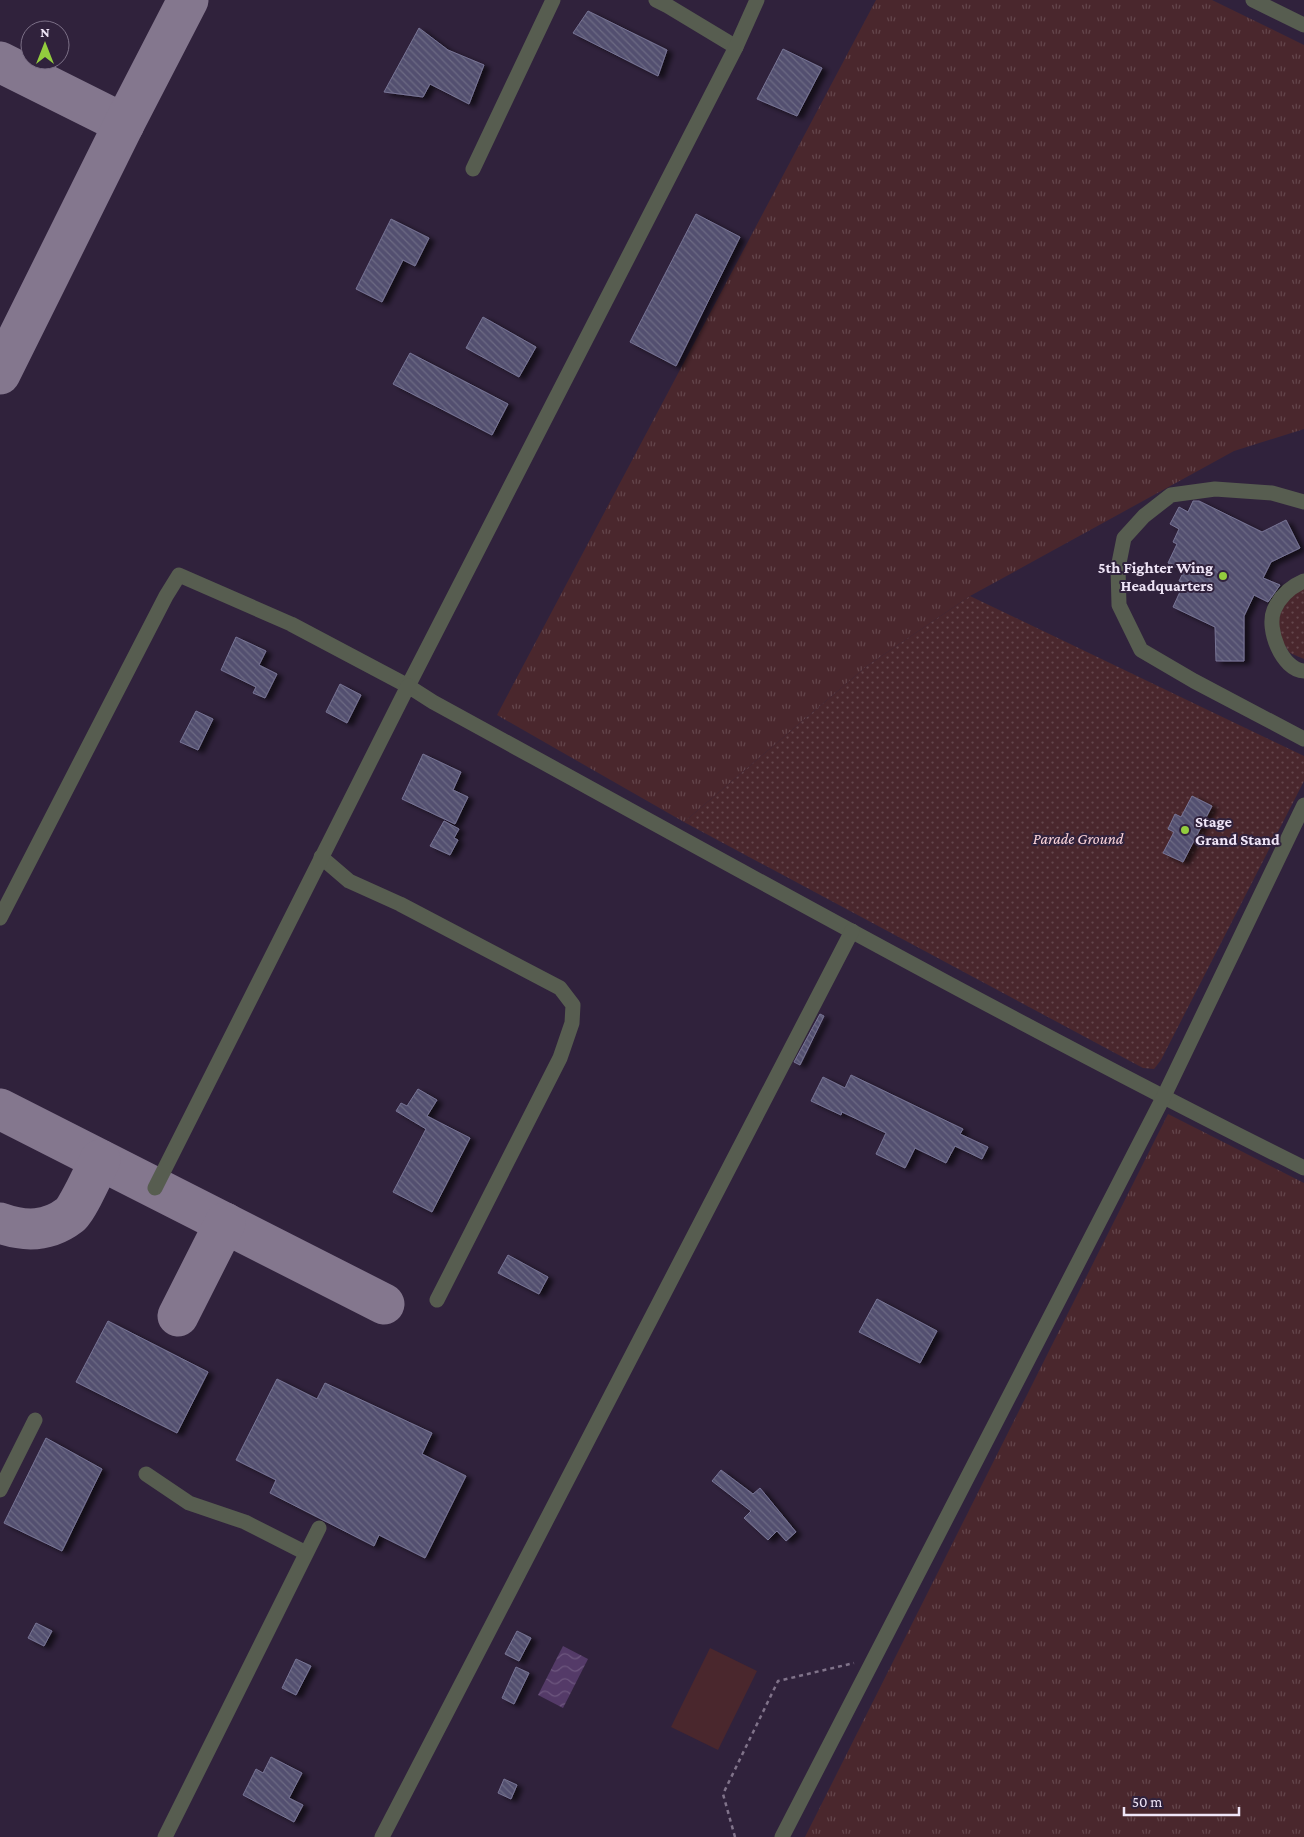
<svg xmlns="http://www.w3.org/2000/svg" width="1304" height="1837" viewBox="0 0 1304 1837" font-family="'Crimson Pro',serif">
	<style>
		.grass { fill: url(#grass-tufts) }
		.park { fill: url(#park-dots) }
		.pitch { fill: #4a272d }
		.water { fill: url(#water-waves) }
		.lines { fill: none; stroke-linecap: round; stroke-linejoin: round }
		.taxiway { stroke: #84778e; stroke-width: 41 }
		.building { fill: url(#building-back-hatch); stroke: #787596; filter: url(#shadow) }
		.path { stroke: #80738a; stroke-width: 2.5; stroke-dasharray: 4 4; stroke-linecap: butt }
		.minor { stroke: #575d50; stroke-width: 15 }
		.poi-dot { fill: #93cd3e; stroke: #30223c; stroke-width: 2 }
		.labels { text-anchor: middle; stroke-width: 4; stroke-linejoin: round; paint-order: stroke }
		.poi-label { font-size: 16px; font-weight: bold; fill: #efe5f7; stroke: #30223c; text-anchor: end }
		.park-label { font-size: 16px; font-style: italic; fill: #fbd4d9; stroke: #30223c }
	</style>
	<defs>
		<pattern id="grass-tufts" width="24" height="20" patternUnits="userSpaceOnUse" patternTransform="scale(1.25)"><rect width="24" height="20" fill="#4a272d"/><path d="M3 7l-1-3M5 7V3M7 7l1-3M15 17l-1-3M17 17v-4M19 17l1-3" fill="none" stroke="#64464c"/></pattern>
		<pattern id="park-dots" width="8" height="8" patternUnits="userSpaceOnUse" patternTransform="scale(1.25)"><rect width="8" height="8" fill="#4a272d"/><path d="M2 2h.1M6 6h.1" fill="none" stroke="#64464c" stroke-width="1.8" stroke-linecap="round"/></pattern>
		<pattern id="water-waves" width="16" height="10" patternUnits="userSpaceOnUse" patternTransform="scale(1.25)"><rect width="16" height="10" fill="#543a68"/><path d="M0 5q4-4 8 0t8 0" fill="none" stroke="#6d567e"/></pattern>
		<pattern id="building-back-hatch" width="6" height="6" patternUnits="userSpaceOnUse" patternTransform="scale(1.25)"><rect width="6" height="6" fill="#53506f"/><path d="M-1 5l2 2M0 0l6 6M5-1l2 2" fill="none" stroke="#6c6984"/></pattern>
		<filter id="shadow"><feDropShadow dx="5.5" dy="3" stdDeviation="2.5" flood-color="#0009"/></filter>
	</defs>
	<rect width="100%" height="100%" fill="#30223c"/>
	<g class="grass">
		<polygon points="876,0 1212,0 1304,45 1304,429 1234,451 970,596 867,666 684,822 497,715"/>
		<polygon points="1168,1114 1304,1183 1304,1837 805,1837"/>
	</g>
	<g class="park">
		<polygon points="1304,584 1304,659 1290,653 1281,640 1277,618 1280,607"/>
		<polygon points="970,596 1304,756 1304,781 1161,1060 1154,1069 1143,1068 684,822 867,666"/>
	</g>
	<polygon class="pitch" points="710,1648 757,1671 718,1750 671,1727"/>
	<polygon class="water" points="563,1646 588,1659 563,1708 538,1695"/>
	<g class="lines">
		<g class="taxiway">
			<polyline points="0,62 124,124"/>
			<polyline points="0,374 124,124 188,0"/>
			<polyline points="0,1109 384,1304"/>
			<path d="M0,1223C25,1232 48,1232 70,1215C77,1210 95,1170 100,1160"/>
			<polyline points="178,1316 225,1223"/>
		</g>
	</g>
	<g class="building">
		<polygon points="588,11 667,50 658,76 573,33"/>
		<polygon points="419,28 448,50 484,65 469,104 430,84 423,97 384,92"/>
		<polygon points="783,49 822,68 797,116 757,99"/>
		<polygon points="696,214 740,237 676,366 630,342"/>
		<polygon points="391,219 429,238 415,266 403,260 382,302 356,289"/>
		<polygon points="483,317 536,347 519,377 466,348"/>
		<polygon points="410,353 508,404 492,435 393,384"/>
		<polygon points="1193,501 1199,501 1262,532 1286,520 1300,548 1271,562 1263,578 1280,585 1268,602 1254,595 1244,616 1244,661 1216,661 1215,627 1173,607 1184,583 1179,581 1184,571 1168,563 1177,544 1173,542 1179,529 1170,524 1179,507 1188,512"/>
		<polygon points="236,637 266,651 259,665 277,674 265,698 253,693 256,687 221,670"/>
		<polygon points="340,684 361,695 347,723 326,712"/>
		<polygon points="196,711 213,719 198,750 180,742"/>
		<polygon points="423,754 461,772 453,790 468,797 455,824 402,799"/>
		<polygon points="1192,796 1212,806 1183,862 1163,853 1174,832 1168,829 1175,814 1181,817"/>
		<polygon points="444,821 459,829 454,838 458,840 450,855 430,846"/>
		<polygon points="820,1014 824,1016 800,1065 794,1062"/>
		<polygon points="851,1075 963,1129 960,1134 988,1147 982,1159 955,1146 946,1163 915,1148 905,1168 876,1154 886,1133 842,1112 841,1115 811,1101 823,1077 845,1088"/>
		<polygon points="418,1089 437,1100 427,1116 470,1138 432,1212 393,1192 426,1129 396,1111 401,1103 407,1106"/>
		<polygon points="508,1255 548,1277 539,1294 498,1273"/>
		<polygon points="877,1299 937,1331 920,1363 859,1332"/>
		<polygon points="108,1321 208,1372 177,1433 76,1382"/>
		<polygon points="277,1379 317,1399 325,1383 432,1433 422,1454 466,1476 425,1558 379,1535 374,1546 270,1493 276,1480 236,1460"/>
		<polygon points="46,1438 102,1469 62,1551 4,1523"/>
		<polygon points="721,1470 753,1494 760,1488 796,1532 786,1541 777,1531 768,1540 744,1518 751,1511 712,1481"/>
		<polygon points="36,1623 52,1631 44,1646 28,1638"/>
		<polygon points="517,1631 531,1638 519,1661 505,1654"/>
		<polygon points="296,1659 311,1666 296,1695 282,1688"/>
		<polygon points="516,1667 529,1673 514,1704 502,1698"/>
		<polygon points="271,1757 302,1773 289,1798 303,1805 294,1822 243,1795 256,1769 263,1773"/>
		<polygon points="504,1779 517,1785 511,1799 498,1793"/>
	</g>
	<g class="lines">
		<polyline class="path" points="735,1837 723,1794 778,1681 854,1663"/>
		<g class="minor">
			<polyline points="656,0 668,6 736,47"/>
			<polyline points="1253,0 1304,25"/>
			<polyline points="473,169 553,0"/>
			<polyline points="1304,502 1272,493 1215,489 1171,495 1144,516 1124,538 1118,568 1119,605 1141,650 1194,681 1304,739"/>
			<path d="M1304,581C1290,587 1280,596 1274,610C1266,629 1282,670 1304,671"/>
			<polyline points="321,857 349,881 400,904 560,988 573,1005 572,1023 560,1058 437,1300"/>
			<polyline points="0,918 166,596 179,575 291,624 408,686 736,47 757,0"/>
			<path d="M155,1188L408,686L433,702C722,860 1009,1021 1304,1168"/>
			<polyline points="146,1474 189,1503 245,1522 306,1553"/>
			<polyline points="0,1490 35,1420"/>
			<polyline points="165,1837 319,1528"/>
			<polyline points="382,1837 852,931"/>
			<polyline points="782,1837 1163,1098 1304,805"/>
		</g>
	</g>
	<g class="poi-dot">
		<circle cx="1223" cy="576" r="5"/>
		<circle cx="1185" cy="830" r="5"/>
	</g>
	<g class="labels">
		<g class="poi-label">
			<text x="1213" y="573">5th Fighter Wing<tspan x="1213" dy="18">Headquarters</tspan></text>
			<text x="1195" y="827" text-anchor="start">Stage<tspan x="1195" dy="18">Grand Stand</tspan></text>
		</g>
		<g class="park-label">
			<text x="1078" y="844">Parade Ground</text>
		</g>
	</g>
	<g transform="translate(45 45)"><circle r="24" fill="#30223c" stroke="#7c7087"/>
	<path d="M0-4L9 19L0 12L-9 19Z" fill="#93cd3e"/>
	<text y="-8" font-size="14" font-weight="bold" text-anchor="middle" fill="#efe5f7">N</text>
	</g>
	<path d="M1124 1807v8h115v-8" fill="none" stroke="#efe5f7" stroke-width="2.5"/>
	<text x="1132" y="1807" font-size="15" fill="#efe5f7" stroke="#30223c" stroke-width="4" paint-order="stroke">50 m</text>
</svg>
